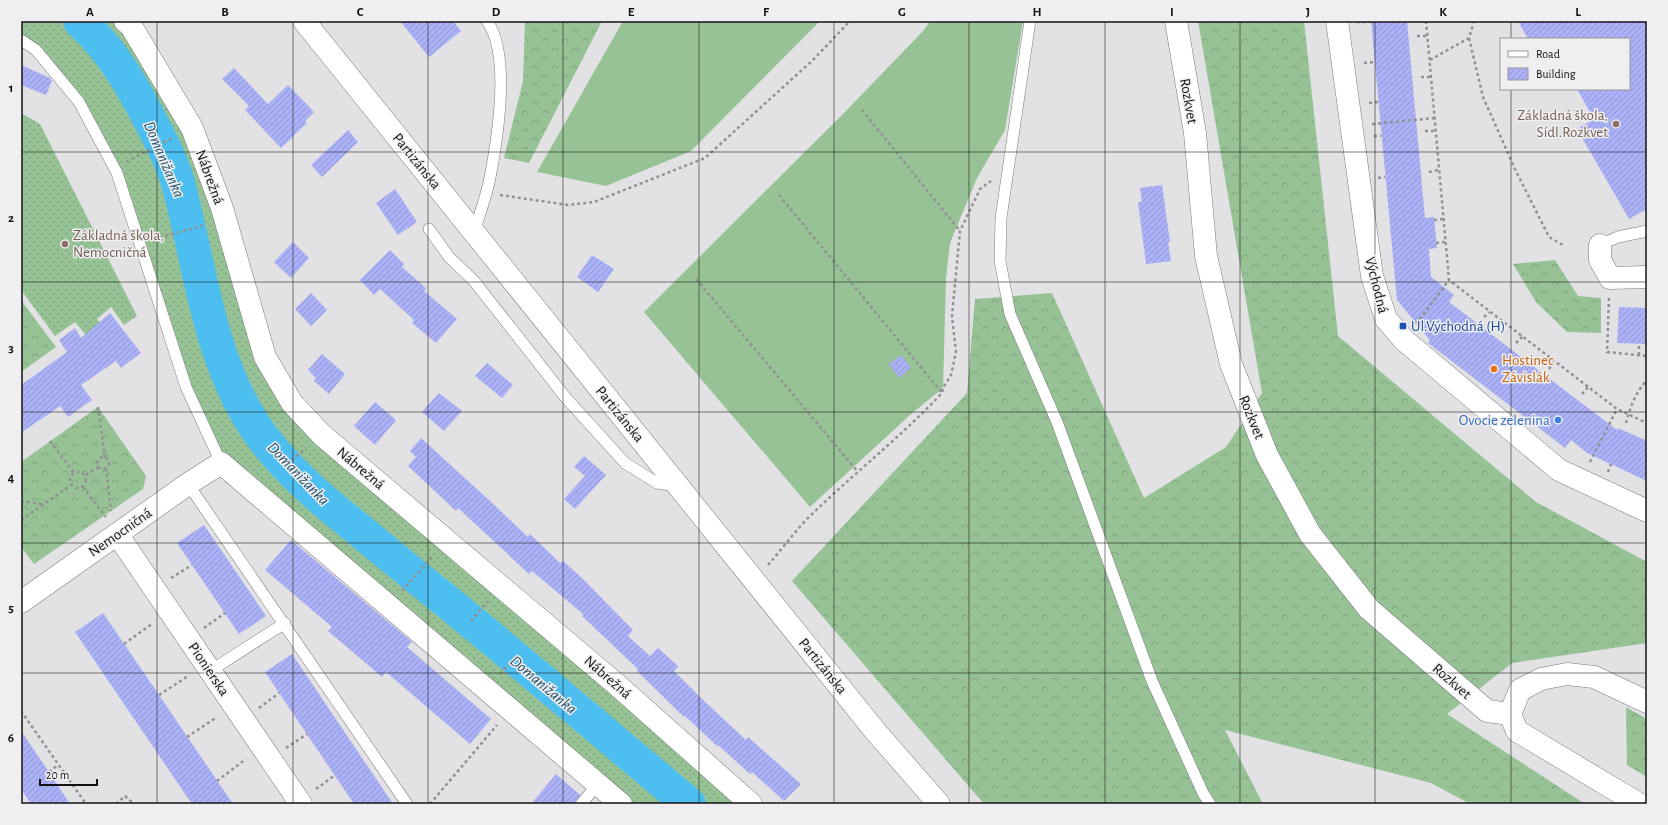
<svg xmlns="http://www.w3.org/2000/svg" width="1668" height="825" viewBox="0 0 1668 825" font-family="'Alegreya Sans',sans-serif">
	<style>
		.grass { fill: url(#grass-dots) }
		.forest { fill: url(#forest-crowns) }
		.garden { fill: #96c295 }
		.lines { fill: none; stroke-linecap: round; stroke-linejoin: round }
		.river { stroke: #4dbef0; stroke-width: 34 }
		.building { fill: url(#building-hatch) }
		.lane-casing { stroke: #7b7b7d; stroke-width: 12 }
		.street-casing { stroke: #7b7b7d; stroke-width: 23 }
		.secondary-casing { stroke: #7b7b7d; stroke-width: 23 }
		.path { stroke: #919193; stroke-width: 2.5; stroke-dasharray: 3 3; stroke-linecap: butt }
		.lane { stroke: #fff; stroke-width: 11 }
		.street { stroke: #fff; stroke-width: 22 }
		.secondary { stroke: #fff; stroke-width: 22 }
		.grid { fill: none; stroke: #131314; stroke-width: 1; stroke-opacity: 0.55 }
		.education-dot { fill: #8d6e63; stroke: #efeff1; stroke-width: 1.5 }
		.transit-dot { fill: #1a4fb4; stroke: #efeff1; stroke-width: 1.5 }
		.food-dot { fill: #e8710a; stroke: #efeff1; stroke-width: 1.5 }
		.shop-dot { fill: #3f7fe0; stroke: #efeff1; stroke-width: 1.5 }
		.labels { text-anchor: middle; stroke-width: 3; stroke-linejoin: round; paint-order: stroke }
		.street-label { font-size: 15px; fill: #131314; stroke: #efeff1 }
		.education-label { font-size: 15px; fill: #785e54; stroke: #efeff1; text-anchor: end }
		.transit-label { font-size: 15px; fill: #164399; stroke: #efeff1; text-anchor: start }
		.food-label { font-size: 15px; fill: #c56008; stroke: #efeff1; text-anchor: start }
		.shop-label { font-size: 15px; fill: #366cbe; stroke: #efeff1; text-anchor: end }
		.water-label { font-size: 16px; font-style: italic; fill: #225066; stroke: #efeff1 }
		.neatline { fill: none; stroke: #131314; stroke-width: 1.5 }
		.grid-label { font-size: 13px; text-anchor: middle; font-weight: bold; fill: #131314 }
	</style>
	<defs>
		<pattern id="grass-dots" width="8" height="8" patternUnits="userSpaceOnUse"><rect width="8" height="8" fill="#96c295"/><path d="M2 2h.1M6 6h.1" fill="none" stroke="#80a680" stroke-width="1.8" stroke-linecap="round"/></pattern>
		<pattern id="forest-crowns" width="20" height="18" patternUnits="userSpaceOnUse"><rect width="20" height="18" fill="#96c295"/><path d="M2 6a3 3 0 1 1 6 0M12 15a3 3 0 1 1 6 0" fill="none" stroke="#80a680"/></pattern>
		<pattern id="building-hatch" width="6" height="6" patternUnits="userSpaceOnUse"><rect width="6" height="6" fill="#abb1f6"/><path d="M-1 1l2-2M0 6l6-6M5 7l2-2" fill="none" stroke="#9297d2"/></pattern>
	</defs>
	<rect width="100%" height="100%" fill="#e2e2e4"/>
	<g class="grass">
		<polygon points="21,21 125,21 192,128 292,403 751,804 621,804 221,463 186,387 117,173 79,102 21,40"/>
		<polygon points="21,113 40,124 137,316 124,325 111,307 97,319 102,326 87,336 75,322 55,336 21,290"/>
	</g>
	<g class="forest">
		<polygon points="525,21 602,21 529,163 504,158 523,81"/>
		<polygon points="1198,21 1304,21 1338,336 1536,502 1647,562 1647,643 1512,663 1447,714 1585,804 1470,804 1431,783 1225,730 1263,804 984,804 792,581 967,393 975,299 1052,293 1144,498 1226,447 1262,393"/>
		<polygon points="1555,260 1578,296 1601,298 1601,333 1567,332 1536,302 1513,264"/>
		<polygon points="21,300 56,347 21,372"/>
		<polygon points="98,407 146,476 143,489 34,564 21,547 21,462"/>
		<polygon points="1626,707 1647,719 1647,777 1627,765"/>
	</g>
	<g class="garden">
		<polygon points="623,21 820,21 691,151 606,186 537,172"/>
		<polygon points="930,21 1023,21 1005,130 977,178 950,243 946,278 943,388 910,415 810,507 644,312 844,113 924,30"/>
	</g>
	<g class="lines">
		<path class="river" d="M80,21C113,51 133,87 153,126C163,145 174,166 179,187C200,266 208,352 252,422C278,463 319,498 357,528C384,551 412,573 440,596C524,664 606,735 689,804"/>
	</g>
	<g class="building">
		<polygon points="400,21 453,21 461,31 429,57"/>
		<polygon points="1371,21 1407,21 1425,218 1434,217 1437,248 1429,249 1431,277 1454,295 1449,302 1617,430 1618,428 1647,441 1647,481 1587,453 1571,440 1565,448 1428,343 1430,340 1397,300"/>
		<polygon points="1518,21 1647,21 1647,209 1629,219 1577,129 1594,119 1577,89 1629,89 1629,39 1528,39"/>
		<polygon points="21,65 50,78 52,81 46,95 21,85"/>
		<polygon points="234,68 268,104 288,85 314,112 305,121 307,123 281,148 245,110 249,106 222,79"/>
		<polygon points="348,130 358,142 322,177 311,165"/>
		<polygon points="1162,185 1170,242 1168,242 1171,261 1146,264 1138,202 1142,202 1140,188"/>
		<polygon points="395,189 417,222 398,235 376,203"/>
		<polygon points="293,242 309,258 291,278 274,262"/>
		<polygon points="390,250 404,264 402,267 426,288 424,291 457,319 436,343 412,323 414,320 380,289 374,295 360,280"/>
		<polygon points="592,255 614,269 598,292 577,277"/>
		<polygon points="311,293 327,310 311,326 295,309"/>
		<polygon points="1619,307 1647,308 1647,344 1617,343"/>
		<polygon points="110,313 141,353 121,368 116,361 81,385 92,400 68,417 60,406 21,433 21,385 67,352 59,340 75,328 81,338"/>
		<polygon points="322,354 345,374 329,394 314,381 316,378 308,370"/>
		<polygon points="901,355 911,368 899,378 889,364"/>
		<polygon points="487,363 513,385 502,398 475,376"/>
		<polygon points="439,393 462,411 444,431 422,412"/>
		<polygon points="375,402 396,420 375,445 354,426"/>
		<polygon points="421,438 490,501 528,537 530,534 560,563 563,561 583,579 633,630 628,636 650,656 658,648 678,666 674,671 702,699 746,740 748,737 801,784 784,801 752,772 750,774 718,745 717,746 685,716 684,717 637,671 638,669 582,616 583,614 532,571 529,574 458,508 456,511 408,466 416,457 410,451"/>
		<polygon points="584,456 606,475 575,509 564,499 585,476 574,467"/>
		<polygon points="204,525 266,616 239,634 177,543"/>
		<polygon points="291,540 412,642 407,647 491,719 470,744 386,672 382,677 328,631 332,627 265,570"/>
		<polygon points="103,613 159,695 233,804 192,804 75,632"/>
		<polygon points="292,654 393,804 354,804 265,672"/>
		<polygon points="21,731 49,772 70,804 31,804 21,789"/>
		<polygon points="556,774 580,795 574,804 531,804"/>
	</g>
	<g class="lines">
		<defs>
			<g id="lane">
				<polyline points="1030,21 1001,218 1000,261 1010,314 1057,422 1152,681 1203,793 1210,804"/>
				<polyline points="21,40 36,50 79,102 117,173 186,387 221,463"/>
				<polyline points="429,229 449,257 474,281 566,398 625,463 657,483 677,486"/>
				<path d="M474,233C479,216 485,199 489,183C497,142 512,56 487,21"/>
				<polyline points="1600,245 1618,237 1647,231"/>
				<polyline points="188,484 407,804"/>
				<polyline points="210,671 285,623"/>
				<polyline points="581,804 598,784"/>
			</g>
			<g id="street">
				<polyline points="125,21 131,26 192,128 222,208 265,357 292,403 322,435 616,684 751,804"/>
				<polyline points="1176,21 1195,133 1206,256 1231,364 1267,455 1310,534 1369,609 1487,711 1510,714"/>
				<polyline points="1337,21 1372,276 1386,319 1404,340 1559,470 1647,511"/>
				<polyline points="1600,245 1600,260 1610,278 1647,277"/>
				<polyline points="117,534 301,804"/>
				<polyline points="21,602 188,484 221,463 621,804"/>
				<polyline points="1639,804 1517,731 1510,714 1520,690 1541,679 1567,674 1594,677 1647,702"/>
			</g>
			<polyline id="secondary" points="304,21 876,732 939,804"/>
		</defs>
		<use href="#lane" class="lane-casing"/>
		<use href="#street" class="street-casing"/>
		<use href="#secondary" class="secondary-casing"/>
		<g class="path">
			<polyline points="1426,21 1449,280 1617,409 1647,423"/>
			<polyline points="1357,22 1371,22"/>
			<polyline points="1417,36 1427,36"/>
			<polyline points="1469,38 1483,97 1515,169 1549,237 1563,245"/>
			<polyline points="1430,60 1469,38 1474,21"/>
			<polyline points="1364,63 1375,62"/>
			<polyline points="1421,77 1431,77"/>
			<polyline points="1369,103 1378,102"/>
			<polyline points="862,110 960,231"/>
			<polyline points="1372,124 1435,118"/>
			<polyline points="1425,131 1436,131"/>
			<polyline points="1374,136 1381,136"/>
			<polyline points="126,162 174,137"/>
			<polyline points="1429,172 1438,170"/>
			<polyline points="1378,178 1385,177"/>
			<polyline points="500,195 568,205 594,202 705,158 813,60 850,21"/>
			<polyline points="779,195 942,393"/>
			<polyline points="1434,220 1443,219"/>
			<polyline points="154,239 205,225"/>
			<polyline points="1436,243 1445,242"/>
			<polyline points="696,279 858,472"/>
			<polyline points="1609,298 1607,352 1647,356"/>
			<polyline points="21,311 24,309"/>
			<polyline points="1484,317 1489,312"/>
			<polyline points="1416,324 1449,280"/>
			<polyline points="1516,343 1522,337"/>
			<polyline points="1639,355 1639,344"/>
			<polyline points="1549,369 1554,362"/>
			<polyline points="1582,394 1588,387"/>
			<polyline points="98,407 105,457"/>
			<path d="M1626,423C1630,407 1636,392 1647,380"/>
			<polyline points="50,441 74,473"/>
			<circle cx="103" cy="463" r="6"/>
			<polyline points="1590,462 1617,409"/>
			<polyline points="287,464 306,448"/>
			<polyline points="106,468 111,511"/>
			<circle cx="78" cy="480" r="8"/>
			<polyline points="1608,472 1611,464"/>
			<polyline points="86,475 98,467"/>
			<polyline points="83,487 106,517"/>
			<polyline points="21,501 42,504"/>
			<polyline points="21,520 71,485"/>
			<path d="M768,565C782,549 795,531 810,516C853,474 901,437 942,393L943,388L951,375L956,352L952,316L960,231L980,189L991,181"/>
			<polyline points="171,578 192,565"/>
			<polyline points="402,591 433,556"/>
			<polyline points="471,621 488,601"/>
			<polyline points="204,628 225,613"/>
			<polyline points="124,644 153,623"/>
			<polyline points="500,674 514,658"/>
			<polyline points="159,695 188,676"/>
			<polyline points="259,708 279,693"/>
			<polyline points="21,711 86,804"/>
			<polyline points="187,737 217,717"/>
			<polyline points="286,748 307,734"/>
			<polyline points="49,772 58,765"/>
			<polyline points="217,781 246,759"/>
			<polyline points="316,789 335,775"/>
			<polyline points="116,804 125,796 134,804"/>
			<polyline points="430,804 497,725"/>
		</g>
		<use href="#lane" class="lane"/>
		<use href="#street" class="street"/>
		<use href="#secondary" class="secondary"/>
	</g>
	<path class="grid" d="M157,21V804M293,21V804M428,21V804M563,21V804M699,21V804M834,21V804M969,21V804M1105,21V804M1240,21V804M1375,21V804M1511,21V39M1511,89V804M21,152H1647M21,282H1647M21,412H1647M21,543H1647M21,673H1647"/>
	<g class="education-dot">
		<circle cx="1616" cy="124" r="4"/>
		<circle cx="65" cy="244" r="4"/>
	</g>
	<rect class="transit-dot" x="1399" y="322" width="8" height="8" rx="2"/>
	<circle class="food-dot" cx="1494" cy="369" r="4"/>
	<circle class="shop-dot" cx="1558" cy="420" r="4"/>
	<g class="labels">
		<g class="street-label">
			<text transform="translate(1189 101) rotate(80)" y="5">Rozkvet</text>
			<text transform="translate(417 161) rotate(51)" y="5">Partizánska</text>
			<text transform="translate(210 177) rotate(70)" y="5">Nábrežná</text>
			<text transform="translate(1377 285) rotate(76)" y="5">Východná</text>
			<text transform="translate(620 414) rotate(51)" y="5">Partizánska</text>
			<text transform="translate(1252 417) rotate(68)" y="5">Rozkvet</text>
			<text transform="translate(361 468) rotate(40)" y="5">Nábrežná</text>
			<text transform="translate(120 532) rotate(-35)" y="5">Nemocničná</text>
			<text transform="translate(823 666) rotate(51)" y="5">Partizánska</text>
			<text transform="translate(209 669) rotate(56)" y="5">Pionierska</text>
			<text transform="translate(608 677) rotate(41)" y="5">Nábrežná</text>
			<text transform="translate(1452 681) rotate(41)" y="5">Rozkvet</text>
		</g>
		<g class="education-label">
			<text x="1608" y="120">Základná škola,<tspan x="1608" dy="17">Sídl.Rozkvet</tspan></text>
			<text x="73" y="240" text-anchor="start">Základná škola,<tspan x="73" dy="17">Nemocničná</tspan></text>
		</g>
		<g class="transit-label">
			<text x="1411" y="331">Ul.Východná (H)</text>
		</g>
		<g class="food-label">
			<text x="1502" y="365">Hostinec<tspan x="1502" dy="17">Závislák</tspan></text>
		</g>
		<g class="shop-label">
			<text x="1550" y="425">Ovocie zelenina</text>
		</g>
		<g class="water-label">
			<text transform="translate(165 159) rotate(67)" y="6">Domanižanka</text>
			<text transform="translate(299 473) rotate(46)" y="6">Domanižanka</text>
			<text transform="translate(544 684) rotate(40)" y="6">Domanižanka</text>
		</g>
	</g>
	<rect width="1668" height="825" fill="none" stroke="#efeff1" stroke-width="44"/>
	<rect x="1500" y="38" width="130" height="52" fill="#efeff1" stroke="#979799"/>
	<rect x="1508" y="51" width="20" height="6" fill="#ffffff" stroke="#979799"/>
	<text x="1536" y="58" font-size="12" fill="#131314">Road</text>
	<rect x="1508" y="68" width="20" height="12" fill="url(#building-hatch)" stroke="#979799"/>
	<text x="1536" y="78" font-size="12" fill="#131314">Building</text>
	<path d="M40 779v6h57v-6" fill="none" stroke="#131314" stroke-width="2"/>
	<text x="46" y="779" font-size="12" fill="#131314" stroke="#efeff1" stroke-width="3" paint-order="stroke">20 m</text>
	<rect x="22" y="22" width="1624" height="781" class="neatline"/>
	<g class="grid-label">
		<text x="90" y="16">A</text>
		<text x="225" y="16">B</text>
		<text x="360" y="16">C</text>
		<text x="496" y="16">D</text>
		<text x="631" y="16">E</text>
		<text x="766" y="16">F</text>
		<text x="902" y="16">G</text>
		<text x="1037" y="16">H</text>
		<text x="1172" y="16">I</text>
		<text x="1308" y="16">J</text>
		<text x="1443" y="16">K</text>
		<text x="1578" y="16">L</text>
		<text x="11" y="92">1</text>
		<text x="11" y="222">2</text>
		<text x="11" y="352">3</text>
		<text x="11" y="482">4</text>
		<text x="11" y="612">5</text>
		<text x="11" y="742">6</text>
	</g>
</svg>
